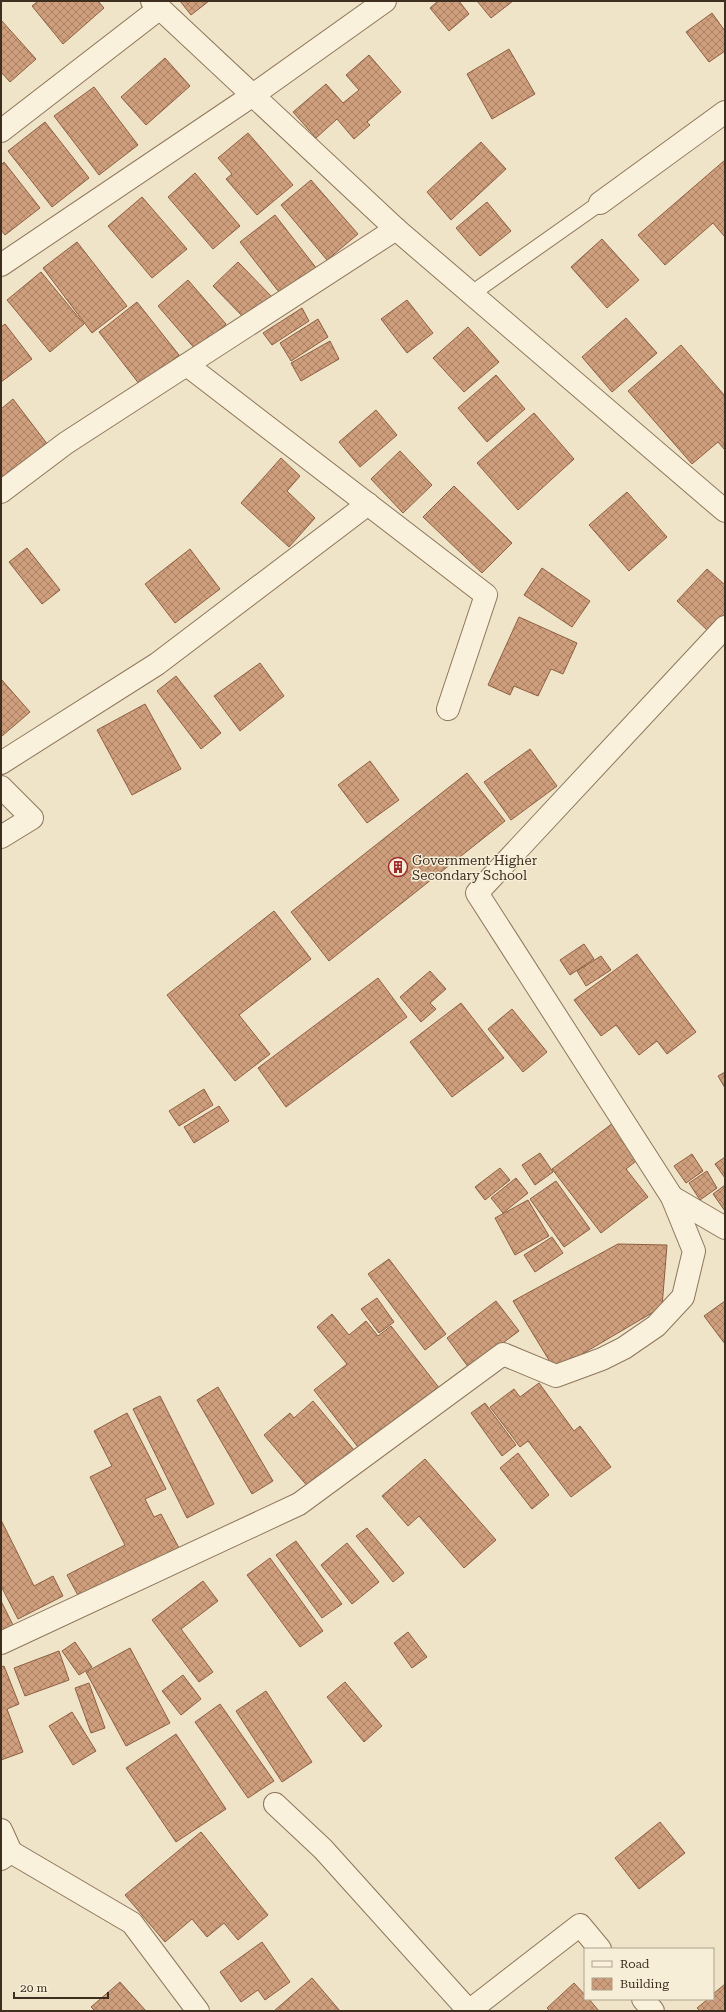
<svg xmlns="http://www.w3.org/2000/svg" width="726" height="2012" viewBox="0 0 726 2012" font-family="'Roboto Serif',serif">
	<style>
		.building { fill: url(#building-cross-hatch); stroke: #8d5f41 }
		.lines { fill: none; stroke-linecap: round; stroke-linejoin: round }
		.lane-casing { stroke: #8d765c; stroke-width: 17 }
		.street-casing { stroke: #8d765c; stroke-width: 24 }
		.lane { stroke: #faf1dc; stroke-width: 15 }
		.street { stroke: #faf1dc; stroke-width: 22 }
		.labels { text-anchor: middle; stroke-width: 3; stroke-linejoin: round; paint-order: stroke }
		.poi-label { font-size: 13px; fill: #3d2e20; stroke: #f7eed8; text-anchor: start }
	</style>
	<defs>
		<pattern id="building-cross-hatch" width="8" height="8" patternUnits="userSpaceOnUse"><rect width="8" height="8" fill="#cf9f7d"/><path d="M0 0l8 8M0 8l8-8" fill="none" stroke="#a98266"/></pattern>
	</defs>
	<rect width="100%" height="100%" fill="#f0e4c8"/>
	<g class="building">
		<polygon points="38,1 98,1 104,8 63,44 32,6"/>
		<polygon points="180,1 209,1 191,15"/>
		<polygon points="438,1 459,1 469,14 449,31 430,8"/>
		<polygon points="477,1 513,1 491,18"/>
		<polygon points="712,13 725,31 725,51 709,62 686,32"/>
		<polygon points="1,20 36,59 10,82 1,72"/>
		<polygon points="509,49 535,94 492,119 467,74"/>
		<polygon points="369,55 401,92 367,122 370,125 354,139 337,119 316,138 293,112 326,84 343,103 359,90 346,75"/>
		<polygon points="165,58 190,86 146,125 121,97"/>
		<polygon points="94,87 138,145 99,175 54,116"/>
		<polygon points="45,122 89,178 52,207 8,151"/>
		<polygon points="248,133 293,185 257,215 226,179 232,174 218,158"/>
		<polygon points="481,142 506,169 451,220 427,192"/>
		<polygon points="725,160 725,237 713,223 665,265 638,235"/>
		<polygon points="4,162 40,208 5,235 1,230 1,165"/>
		<polygon points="195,173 240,226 213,249 168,197"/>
		<polygon points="311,180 358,234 327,260 281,205"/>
		<polygon points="142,197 187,249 152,278 108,226"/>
		<polygon points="487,202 511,231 480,256 456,228"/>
		<polygon points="275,215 317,269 282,296 240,242"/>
		<polygon points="602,239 639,280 607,308 571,267"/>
		<polygon points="77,242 127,306 92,333 43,268"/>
		<polygon points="238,262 272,297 247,321 213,286"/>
		<polygon points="41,272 84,324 50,352 7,300"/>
		<polygon points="188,280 226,324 196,350 158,306"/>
		<polygon points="407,300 433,333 407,353 381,319"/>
		<polygon points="137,302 179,355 140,385 99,332"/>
		<polygon points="302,308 309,321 272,345 263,333"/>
		<polygon points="626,318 657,353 612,392 582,357"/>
		<polygon points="318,319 328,337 291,361 280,343"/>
		<polygon points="5,324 32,359 1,382 1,327"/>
		<polygon points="468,327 499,362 464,392 433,358"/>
		<polygon points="330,341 339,359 301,381 291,363"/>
		<polygon points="681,345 725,396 725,450 718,442 692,464 628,391"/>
		<polygon points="496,375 525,409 487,442 458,408"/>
		<polygon points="13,399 48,445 3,480 1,477 1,409"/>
		<polygon points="376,410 397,435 360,467 339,442"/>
		<polygon points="534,413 574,459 518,510 477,463"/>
		<polygon points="400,451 432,485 403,513 371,479"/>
		<polygon points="281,458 300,476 287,491 315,518 289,547 241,503"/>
		<polygon points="454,486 512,543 482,573 423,517"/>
		<polygon points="627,492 667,537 629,571 589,525"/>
		<polygon points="27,548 60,590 42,604 9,562"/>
		<polygon points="190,549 220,589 175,623 145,584"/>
		<polygon points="542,568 590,601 572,627 524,595"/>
		<polygon points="707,569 725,585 725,615 709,632 677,601"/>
		<polygon points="519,617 577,643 563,674 551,669 538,696 514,686 510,695 488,685"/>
		<polygon points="260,663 284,696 240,731 214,696"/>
		<polygon points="176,676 221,733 201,749 157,691"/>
		<polygon points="1,679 30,712 2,736 1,735"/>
		<polygon points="145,704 181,769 132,795 97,730"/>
		<polygon points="530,749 557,786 511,820 484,782"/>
		<polygon points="370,761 399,800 367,823 338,785"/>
		<polygon points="467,773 505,821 329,961 291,912"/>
		<polygon points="274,911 311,959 239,1015 270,1054 235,1081 167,995"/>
		<polygon points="584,944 594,959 570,975 560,960"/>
		<polygon points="637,954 696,1032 667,1054 657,1041 639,1055 616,1025 601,1036 574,1000"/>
		<polygon points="601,956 611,970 586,986 577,971"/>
		<polygon points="430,971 446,989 430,1003 436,1009 421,1022 400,997"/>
		<polygon points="378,978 407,1017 286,1107 258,1068"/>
		<polygon points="461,1003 504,1058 452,1097 410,1042"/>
		<polygon points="512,1009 547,1052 523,1072 488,1029"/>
		<polygon points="725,1072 725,1088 718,1076"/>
		<polygon points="204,1089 213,1105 179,1126 169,1111"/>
		<polygon points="219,1106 229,1121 194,1143 184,1127"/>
		<polygon points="613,1123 640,1158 626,1169 648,1197 601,1233 552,1169"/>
		<polygon points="540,1153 553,1172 535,1185 522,1165"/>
		<polygon points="692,1154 703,1171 686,1183 674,1166"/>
		<polygon points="725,1157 725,1178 715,1164"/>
		<polygon points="500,1168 510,1180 485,1200 475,1187"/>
		<polygon points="707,1171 717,1188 700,1200 689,1183"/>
		<polygon points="516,1178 528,1193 503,1213 491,1198"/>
		<polygon points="556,1181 590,1229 564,1247 530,1199"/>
		<polygon points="725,1185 725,1211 713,1194"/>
		<polygon points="528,1200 549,1236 515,1255 495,1218"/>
		<polygon points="552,1237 563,1253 535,1272 524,1255"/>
		<polygon points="618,1244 667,1245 662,1307 555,1370 513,1301"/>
		<polygon points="389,1259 446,1334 425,1350 368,1274"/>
		<polygon points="377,1298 394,1322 379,1333 361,1309"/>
		<polygon points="496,1301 519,1331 469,1368 447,1338"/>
		<polygon points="725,1301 725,1344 704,1316"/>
		<polygon points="332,1314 349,1335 366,1321 378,1336 391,1326 440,1389 361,1451 314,1390 347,1364 317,1327"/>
		<polygon points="539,1383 574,1431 580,1426 611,1467 571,1497 528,1441 520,1447 490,1407 514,1389 520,1397"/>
		<polygon points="218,1387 273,1481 252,1494 197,1400"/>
		<polygon points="160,1396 214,1504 187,1518 133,1409"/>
		<polygon points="313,1401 354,1450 309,1488 264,1435 290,1413 294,1418"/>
		<polygon points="485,1403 516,1445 502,1456 471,1413"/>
		<polygon points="127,1413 166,1489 145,1499 154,1517 161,1514 179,1548 80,1599 67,1575 125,1545 90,1477 112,1466 94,1431"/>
		<polygon points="518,1453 549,1495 532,1509 500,1468"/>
		<polygon points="425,1459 496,1540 464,1568 419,1516 408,1526 382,1496"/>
		<polygon points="1,1520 34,1586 53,1576 63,1596 18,1619 1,1586"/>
		<polygon points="367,1528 404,1573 393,1582 356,1536"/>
		<polygon points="296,1541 342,1604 322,1618 276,1555"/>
		<polygon points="347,1543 379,1582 352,1604 321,1565"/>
		<polygon points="270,1558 323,1631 300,1647 247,1575"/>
		<polygon points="203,1581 218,1601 181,1629 213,1672 199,1682 152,1620"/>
		<polygon points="1,1601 14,1627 1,1634"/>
		<polygon points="408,1632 427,1657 412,1668 394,1643"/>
		<polygon points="75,1642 92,1667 79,1675 62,1651"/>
		<polygon points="130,1648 170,1723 126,1746 86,1672"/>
		<polygon points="59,1651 69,1680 25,1696 14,1668"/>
		<polygon points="4,1666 19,1704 7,1709 23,1752 1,1760 1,1667"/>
		<polygon points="183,1675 201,1699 181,1715 162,1691"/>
		<polygon points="345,1682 382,1726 364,1742 327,1697"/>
		<polygon points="89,1683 105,1728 91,1733 75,1688"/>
		<polygon points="266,1691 312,1762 282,1782 236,1711"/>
		<polygon points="220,1704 274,1781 248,1798 195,1722"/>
		<polygon points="72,1712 96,1751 73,1765 49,1726"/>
		<polygon points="176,1734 226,1809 176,1842 126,1768"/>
		<polygon points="660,1822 685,1853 639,1889 615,1858"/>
		<polygon points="201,1832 268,1915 238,1940 224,1923 207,1937 192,1919 165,1942 125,1895"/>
		<polygon points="262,1942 290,1982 265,2000 258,1990 241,2002 220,1972"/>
		<polygon points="312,1978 340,2011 274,2011"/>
		<polygon points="120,1982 146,2011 95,2011 91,2007"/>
		<polygon points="574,1983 585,1995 585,1999 589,1999 599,2011 550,2011 547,2008"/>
		<polygon points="725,1984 725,2011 700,2011 697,2008 708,1999 713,1999 713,1994"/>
	</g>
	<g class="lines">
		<defs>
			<polyline id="lane" points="471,294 600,203"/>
			<g id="street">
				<polyline points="152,1 396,229 725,511"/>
				<polyline points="1,131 160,8"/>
				<polyline points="600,203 725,112"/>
				<polyline points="1,265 253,95 385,1"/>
				<polyline points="187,365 486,595 448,709"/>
				<polyline points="1,492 66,443 396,229"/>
				<polyline points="1,763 157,664 368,504"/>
				<polyline points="1,787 32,818 1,837"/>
				<polyline points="672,1197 725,1228"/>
				<polyline points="1,1643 299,1504 503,1354 556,1376 602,1359 624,1348 656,1326 683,1297 694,1251 672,1197 477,893 725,627"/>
				<polyline points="275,1804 323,1849 469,2011"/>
				<polyline points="1,1830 11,1852 1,1859"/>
				<polyline points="11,1852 132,1923 198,2011"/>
				<polyline points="643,1999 653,2011"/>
				<polyline points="469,2011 580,1925 600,1949"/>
			</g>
		</defs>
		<use href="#lane" class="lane-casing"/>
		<use href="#street" class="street-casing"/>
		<use href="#lane" class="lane"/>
		<use href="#street" class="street"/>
	</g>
	<defs>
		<symbol id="building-ring" viewBox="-11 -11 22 22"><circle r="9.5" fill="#f7eed8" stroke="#9e2a2b" stroke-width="1.5"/><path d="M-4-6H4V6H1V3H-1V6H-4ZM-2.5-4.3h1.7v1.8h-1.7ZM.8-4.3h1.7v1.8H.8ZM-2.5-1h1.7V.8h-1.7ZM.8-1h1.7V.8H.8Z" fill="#9e2a2b"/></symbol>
	</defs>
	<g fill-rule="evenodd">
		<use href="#building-ring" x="387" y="856" width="22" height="22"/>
	</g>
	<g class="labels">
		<g class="poi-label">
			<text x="412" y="865">Government Higher<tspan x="412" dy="15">Secondary School</tspan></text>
		</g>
	</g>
	<rect width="726" height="2012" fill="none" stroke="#3d2e20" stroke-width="4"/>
	<rect x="584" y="1948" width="130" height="52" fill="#f7eed8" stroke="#ada18e"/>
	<rect x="592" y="1961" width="20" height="6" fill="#faf1dc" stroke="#ada18e"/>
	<text x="620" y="1968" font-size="12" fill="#3d2e20">Road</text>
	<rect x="592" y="1978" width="20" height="12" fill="url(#building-cross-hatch)" stroke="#ada18e"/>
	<text x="620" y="1988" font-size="12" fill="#3d2e20">Building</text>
	<path d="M14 1992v6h94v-6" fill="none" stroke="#3d2e20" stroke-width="2"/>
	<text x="20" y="1992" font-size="12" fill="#3d2e20" stroke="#f7eed8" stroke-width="3" paint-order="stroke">20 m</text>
</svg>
